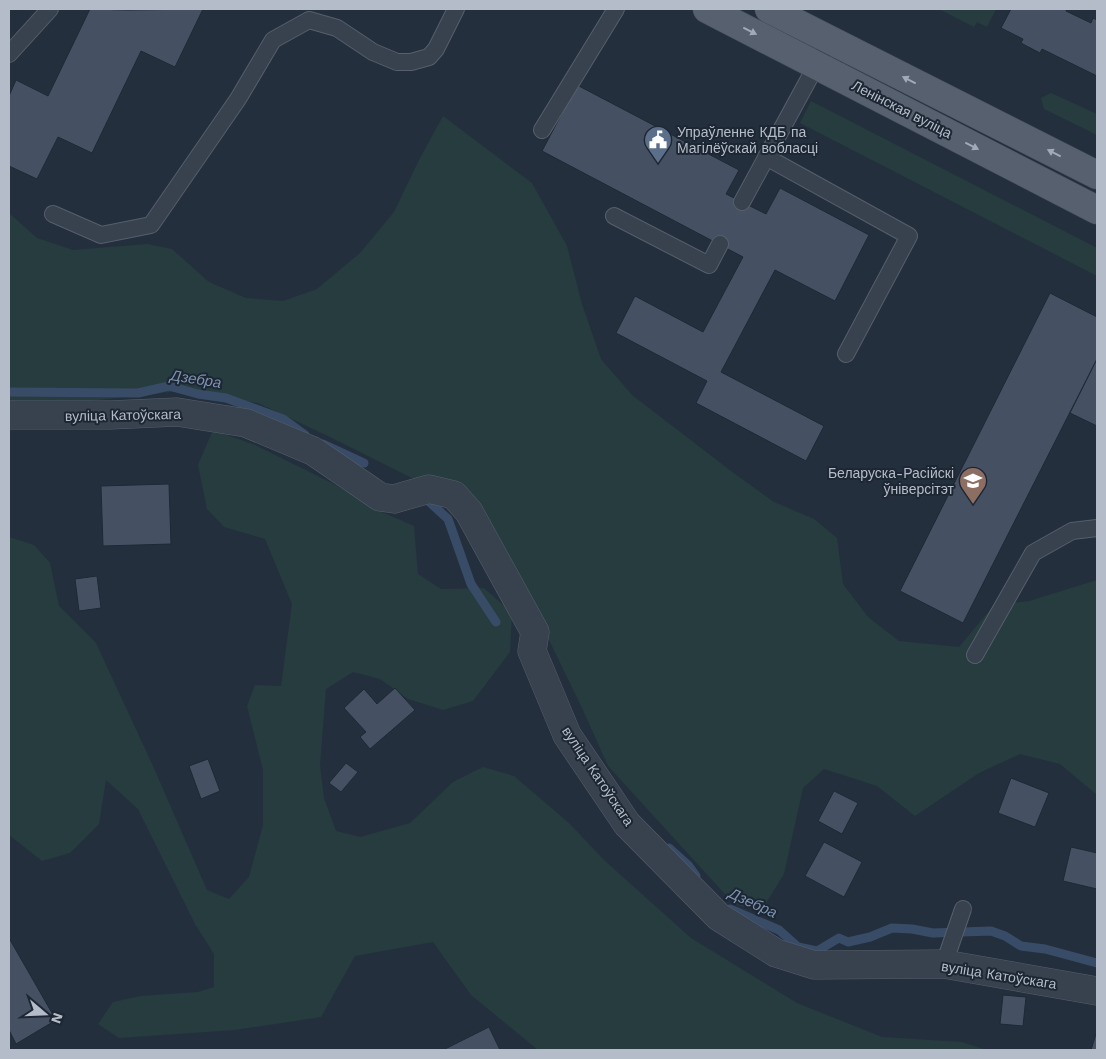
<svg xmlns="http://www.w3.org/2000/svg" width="1106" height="1059" viewBox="0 0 1106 1059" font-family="'Work Sans',sans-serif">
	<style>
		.green { fill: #263c3f }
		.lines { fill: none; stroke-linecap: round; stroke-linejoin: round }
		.stream { stroke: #394c67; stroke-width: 9 }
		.building { fill: #455162; stroke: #1f2835 }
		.lane-casing { stroke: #565f6c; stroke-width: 18 }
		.street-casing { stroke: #565f6c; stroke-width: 29 }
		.primary-casing { stroke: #414a57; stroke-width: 29 }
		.lane { stroke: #38414e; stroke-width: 16 }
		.street { stroke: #38414e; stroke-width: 28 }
		.primary { stroke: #56606e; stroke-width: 28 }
		.oneway { fill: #a1aab7 }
		.labels { text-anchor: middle; stroke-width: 4; stroke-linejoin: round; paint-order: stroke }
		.street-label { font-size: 14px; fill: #b4bcc9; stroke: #1d2633 }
		.poi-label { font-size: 14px; fill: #b4bcc9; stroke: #1d2633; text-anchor: start }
		.water-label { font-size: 15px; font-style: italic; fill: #7c92b1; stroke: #1d2633 }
	</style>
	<rect width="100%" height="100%" fill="#242f3e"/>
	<g class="green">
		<polygon points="939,9 996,9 987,27 977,22 974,27"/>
		<polygon points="1051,93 1097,114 1097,135 1044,109 1041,98"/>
		<polygon points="811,101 1097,248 1097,276 800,123"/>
		<polygon points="443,116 532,183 567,246 582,304 601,359 632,395 735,474 774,502 814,519 837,538 843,584 868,617 899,641 959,647 994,605 1029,601 1097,580 1097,795 1060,764 1020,754 979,773 915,816 877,786 824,769 803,788 784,874 761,911 734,904 608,766 582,708 531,603 447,487 412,478 332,438 258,403 180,391 35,407 9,407 9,213 37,238 73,250 147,244 172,249 209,282 246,298 283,301 317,289 360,253 394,212 419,160"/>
		<polygon points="213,430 255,445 332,483 382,512 414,526 418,574 441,589 484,588 512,613 510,652 473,701 443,710 408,699 380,679 353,672 326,689 320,765 324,798 336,831 360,837 410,823 453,782 483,767 514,776 569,823 604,860 691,938 797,1003 882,1037 962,1042 986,1050 538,1050 471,995 433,942 355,956 321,1017 235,1030 119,1038 98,1024 113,1002 140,996 198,992 214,987 214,954 195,924 138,809 106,780 99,824 70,853 42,861 9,835 9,537 34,545 50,563 59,606 96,643 153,766 207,890 229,899 249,877 263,825 263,770 247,706 255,685 281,686 292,604 265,539 224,527 207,509 198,465"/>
	</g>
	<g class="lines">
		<g class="stream">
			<polyline points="9,392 138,393 169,386 198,394 226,398 283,419 305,435"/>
			<polyline points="323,444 364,463"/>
			<polyline points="425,498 448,519 471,584 496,622"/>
			<polyline points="669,848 688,865 696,876"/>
			<polyline points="730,909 779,930 798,947 817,951 839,938 848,942 870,937 892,928 912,929 933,933 991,931 1005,936 1021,946 1045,949 1097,963"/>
		</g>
	</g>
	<g class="building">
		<polygon points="90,9 127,10 203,9 175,67 141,51 92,153 58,137 37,179 9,166 9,96 16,80 48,96"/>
		<polygon points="1011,9 1067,9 1066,11 1091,23 1093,18 1097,20 1097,76 1042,49 1040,53 1021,43 1023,39 1001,28"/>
		<polygon points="577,85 739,170 726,194 766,214 780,188 869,235 835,301 775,270 721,372 824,426 806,461 696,403 707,381 616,333 635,296 703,332 743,257 542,151"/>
		<polygon points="1050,293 1097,317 1097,359 963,623 900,591"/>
		<polygon points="1097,359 1097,426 1070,413"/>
		<polygon points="169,484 171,544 103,546 101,486"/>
		<polygon points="97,576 101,608 79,611 75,579"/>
		<polygon points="395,688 415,710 370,749 360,737 366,732 344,708 364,689 377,704"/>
		<polygon points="208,759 220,791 201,799 189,766"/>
		<polygon points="346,763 358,772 341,792 329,783"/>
		<polygon points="1011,778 1049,793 1035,827 998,813"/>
		<polygon points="834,791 858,803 842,834 818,821"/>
		<polygon points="824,842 862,862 844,897 805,876"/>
		<polygon points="1071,847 1097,853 1097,889 1063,881"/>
		<polygon points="9,938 56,1020 16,1044 9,1030"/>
		<polygon points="1003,995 1026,997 1023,1026 1000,1024"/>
		<polygon points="489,1027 500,1050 443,1050"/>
		<polygon points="1097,1031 1097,1050 1091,1050"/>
	</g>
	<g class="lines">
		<defs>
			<g id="lane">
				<polyline points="9,54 50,9"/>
				<polyline points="542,130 616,9"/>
				<polyline points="766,157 909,236 846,354"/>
				<polyline points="742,202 830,40"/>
				<polyline points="53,214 101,235 151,225 238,99 273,40 309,20 337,28 373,52 397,62 411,62 429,57 436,49 456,9"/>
				<polyline points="614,216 709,265 720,244"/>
				<polyline points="975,655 1033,553 1072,531 1097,528"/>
				<polyline points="944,964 963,909"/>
			</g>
			<polyline id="street" points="9,415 110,415 177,412 246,423 313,451 380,497 394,499 429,489 454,495 469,512 535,632 532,651 567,735 627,824 719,917 776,953 814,965 944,964 1097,991"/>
			<g id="primary">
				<polyline points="707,9 1097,210"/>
				<polyline points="769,9 1097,175"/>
			</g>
		</defs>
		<use href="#lane" class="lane-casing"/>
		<use href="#street" class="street-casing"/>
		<use href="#primary" class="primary-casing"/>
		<use href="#lane" class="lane"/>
		<use href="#street" class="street"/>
		<use href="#primary" class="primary"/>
	</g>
	<defs><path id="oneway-solid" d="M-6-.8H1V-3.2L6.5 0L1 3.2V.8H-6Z" transform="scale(1.25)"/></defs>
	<g class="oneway">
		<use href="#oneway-solid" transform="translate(750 31) rotate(27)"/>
		<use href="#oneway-solid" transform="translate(909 80) rotate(-153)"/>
		<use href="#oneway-solid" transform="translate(972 146) rotate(27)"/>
		<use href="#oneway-solid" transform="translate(1054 153) rotate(-153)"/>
	</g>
	<defs>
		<symbol id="civic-pin" viewBox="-11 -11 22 30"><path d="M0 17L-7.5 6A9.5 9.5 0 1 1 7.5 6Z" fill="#5c6f8a" stroke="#1d2633"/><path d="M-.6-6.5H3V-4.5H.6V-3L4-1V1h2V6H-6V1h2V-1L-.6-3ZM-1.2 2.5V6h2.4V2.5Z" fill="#fff"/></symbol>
		<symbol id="university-pin" viewBox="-11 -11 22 30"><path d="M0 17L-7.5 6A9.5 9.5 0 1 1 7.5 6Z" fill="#8d6e63" stroke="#1d2633"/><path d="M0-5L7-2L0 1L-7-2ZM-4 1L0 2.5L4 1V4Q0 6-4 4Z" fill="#fff"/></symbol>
	</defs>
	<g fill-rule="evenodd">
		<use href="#civic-pin" x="642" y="124" width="32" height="43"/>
		<use href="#university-pin" x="957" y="465" width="32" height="43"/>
	</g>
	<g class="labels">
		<g class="street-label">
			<text transform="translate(902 109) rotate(27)" y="5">Ленінская вуліца</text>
			<text transform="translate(123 415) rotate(-1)" y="5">вуліца Катоўскага</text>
			<text transform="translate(598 776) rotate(56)" y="5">вуліца Катоўскага</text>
			<text transform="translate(999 975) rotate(9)" y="5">вуліца Катоўскага</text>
		</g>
		<g class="poi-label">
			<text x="677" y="137">Упраўленне КДБ па<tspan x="677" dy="16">Магілёўскай вобласці</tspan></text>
			<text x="954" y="478" text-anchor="end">Беларуска-Расійскі<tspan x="954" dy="16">ўніверсітэт</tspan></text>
		</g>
		<g class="water-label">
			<text transform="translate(196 379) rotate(9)" y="5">Дзебра</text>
			<text transform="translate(753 903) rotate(25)" y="5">Дзебра</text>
		</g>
	</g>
	<rect width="1106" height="1059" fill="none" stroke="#b4bcc9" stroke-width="20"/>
	<g transform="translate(45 1014) rotate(109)" stroke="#1d2633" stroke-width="4" paint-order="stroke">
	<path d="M0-4L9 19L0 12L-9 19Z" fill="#b4bcc9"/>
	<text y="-8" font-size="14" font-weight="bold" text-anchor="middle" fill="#b4bcc9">N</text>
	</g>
</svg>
